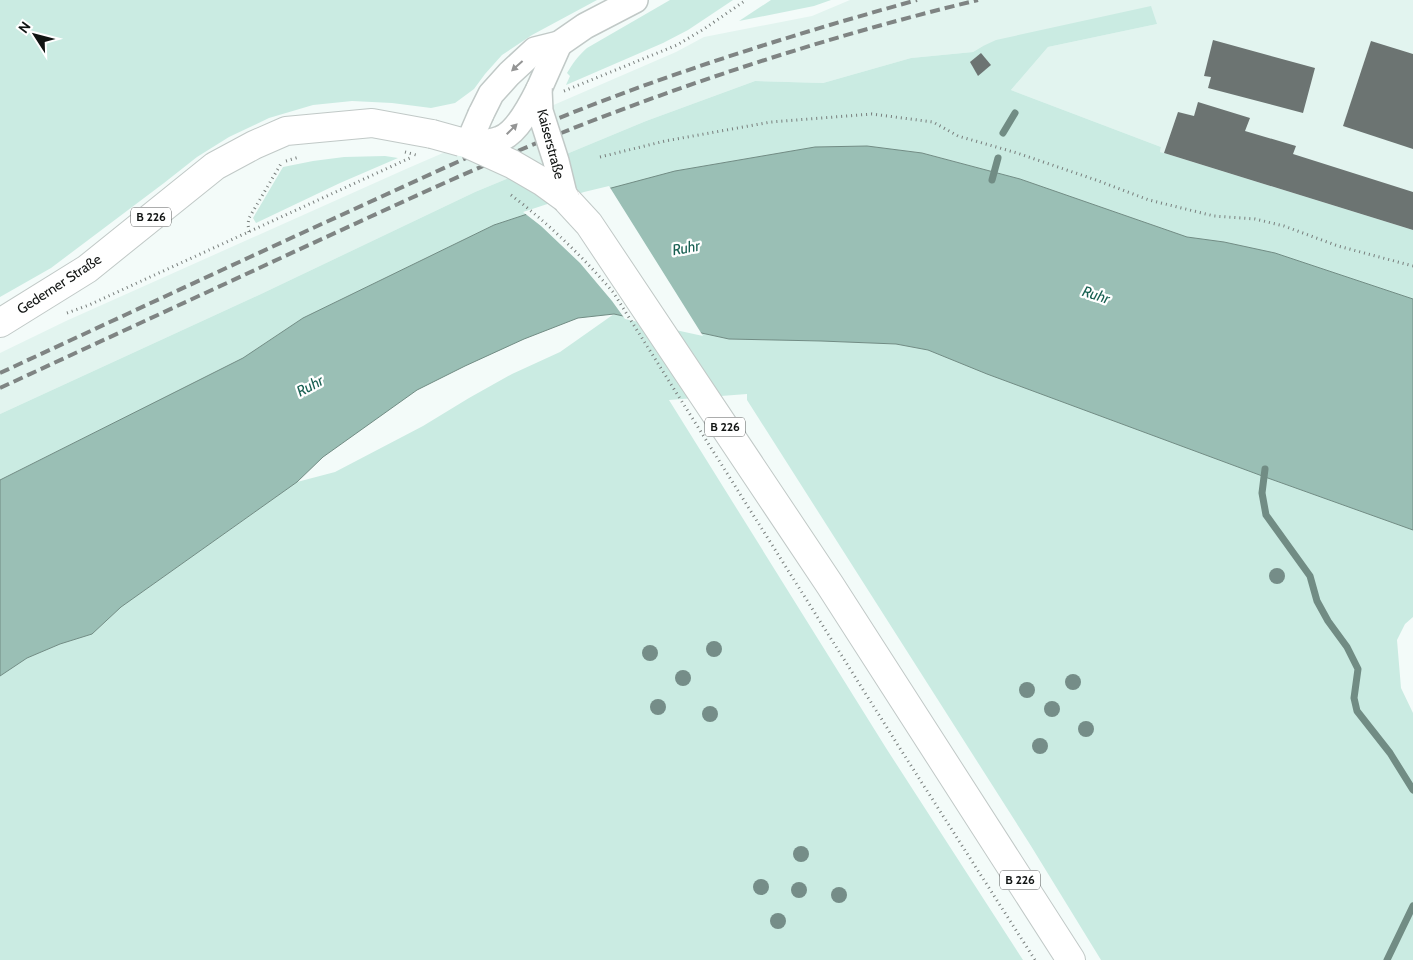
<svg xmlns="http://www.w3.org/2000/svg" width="1413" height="960" viewBox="0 0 1413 960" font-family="Cabin,sans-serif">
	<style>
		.built { fill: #e2f4ef }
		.green { fill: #caebe2 }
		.water { fill: #9abfb5; stroke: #718c84 }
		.pier { fill: #f3fbf9 }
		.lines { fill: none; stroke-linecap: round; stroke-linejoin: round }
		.stream { stroke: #718c84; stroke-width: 7 }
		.building { fill: #6c7472 }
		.minor-casing { stroke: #c1c9c7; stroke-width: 28 }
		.major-casing { stroke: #c1c9c7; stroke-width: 30 }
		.path { stroke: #787e7c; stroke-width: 3; stroke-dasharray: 1 4; stroke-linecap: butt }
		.minor { stroke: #fff; stroke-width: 25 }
		.major { stroke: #fff; stroke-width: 28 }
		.rail { stroke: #7f8483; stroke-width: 4; stroke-dasharray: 10 5; stroke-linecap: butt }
		.minor-bridge-casing { stroke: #c1c9c7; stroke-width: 28; stroke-linecap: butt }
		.major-bridge-casing { stroke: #c1c9c7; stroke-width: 30; stroke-linecap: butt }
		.path-bridge { stroke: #787e7c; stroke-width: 3; stroke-dasharray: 1 4; stroke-linecap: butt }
		.minor-bridge { stroke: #fff; stroke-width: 25 }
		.major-bridge { stroke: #fff; stroke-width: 28 }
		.tree { fill: #758d88 }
		.oneway { fill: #949595 }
		.labels { text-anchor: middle; stroke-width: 4.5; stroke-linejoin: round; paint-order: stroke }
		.shield { fill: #fff; stroke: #585a5a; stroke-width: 1 }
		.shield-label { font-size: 12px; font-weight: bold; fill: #111413 }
		.street-label { font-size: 14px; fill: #111413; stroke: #fff }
		.water-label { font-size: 15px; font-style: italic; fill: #196052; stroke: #fff }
	</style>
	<rect width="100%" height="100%" fill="#f3fbf9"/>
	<polygon class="built" points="850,0 1413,0 1413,230 1164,153 1160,152 1161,147 1011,90 1048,47 1157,24 983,46 973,52 911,58 823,83 755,81 646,121 475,192 261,294 0,414 0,353 66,321 406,169 676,52 704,37 812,16"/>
	<g class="green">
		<polygon points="0,0 597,0 532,35 502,55 485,74 474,89 455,103 431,108 392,103 352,101 313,105 269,118 229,137 197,157 164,183 51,268 0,297"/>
		<path d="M670,0H733L688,30L663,43L566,85L570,76L567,73C573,63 578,56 587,48Z"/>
		<polygon points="771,0 831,0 814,6 739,21"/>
		<polygon points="1151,6 1157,24 1048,47 1011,90 1161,147 1160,152 1164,153 1413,230 1413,299 1275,253 1224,242 1187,237 1020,179 923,153 867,146 815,147 675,171 494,225 303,318 243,358 0,480 0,414 261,294 475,192 646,121 755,81 823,83 911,58 973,52 983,46 996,40"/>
		<polygon points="385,156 398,158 340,183 256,223 253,218 283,167 313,161 344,157"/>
		<polygon points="614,314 729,339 821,341 896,344 928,350 987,374 1265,477 1413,530 1413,617 1405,624 1397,640 1401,688 1413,713 1413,960 1101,960 1031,846 747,400 747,394 669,400 886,748 1023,960 0,960 0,676 27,658 60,644 92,634 121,607 297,482 335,472 423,426 469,398 512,374 560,352"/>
	</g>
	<polygon class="water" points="867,146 922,153 1020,179 1187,237 1224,242 1275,253 1413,299 1413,530 1265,477 987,374 928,350 896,344 821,341 729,339 614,314 578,318 524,339 465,366 417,390 323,457 297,482 121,607 92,634 60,644 27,658 0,676 0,480 243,358 303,318 494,225 585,195 675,171 815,147"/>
	<polygon class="pier" points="609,186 703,336 625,319 612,301 580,263 541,226 523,212 584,192"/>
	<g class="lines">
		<g class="stream">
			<polyline points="1003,133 1015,113"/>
			<polyline points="992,180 998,158"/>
			<polyline points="1265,469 1262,493 1266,515 1310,576 1317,601 1328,621 1347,647 1358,669 1354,698 1357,711 1390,753 1413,790"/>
			<polyline points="1387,960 1413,906"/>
		</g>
	</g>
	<g class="building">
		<polygon points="1213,40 1315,68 1303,113 1208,88 1211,77 1204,76"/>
		<polygon points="1371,41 1413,54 1413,149 1343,126"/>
		<polygon points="981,53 991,65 978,76 970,62"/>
		<polygon points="1198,102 1250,118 1245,131 1296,146 1293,154 1413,192 1413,230 1164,153 1178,112 1194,116"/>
	</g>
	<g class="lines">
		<defs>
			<g id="minor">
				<polyline points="539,89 559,44"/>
				<polyline points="481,114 491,94 509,74 535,50 559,44 585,26 635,0"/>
			</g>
			<g id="major">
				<polyline points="565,198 589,224 830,585 1071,960"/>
				<polyline points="0,323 87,269 215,166 254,145 286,131 372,123 432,134"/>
			</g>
		</defs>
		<use href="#minor" class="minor-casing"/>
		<use href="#major" class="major-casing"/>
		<g class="path">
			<polyline points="564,91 677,45 704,29 746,0"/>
			<polyline points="600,157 665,141 771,122 872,114 933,122 958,136 1017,153 1096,180 1149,200 1214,216 1255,219 1284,226 1338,246 1413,266"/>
			<polyline points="286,161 299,157"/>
			<polyline points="249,232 248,224 249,218 282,162"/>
			<polyline points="67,313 89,305 412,157"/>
		</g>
		<use href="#minor" class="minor"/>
		<use href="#major" class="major"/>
		<g class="rail">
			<path d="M0,373C108,323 217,272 326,222C392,192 458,161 525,132C653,78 784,37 917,0"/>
			<path d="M0,388C99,342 199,296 298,250C394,206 491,160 589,122C716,73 846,32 978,0"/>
		</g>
		<defs>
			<g id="minor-bridge">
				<polyline points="539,89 540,111 556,161 565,198"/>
				<path d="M468,144C478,143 491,143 500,139C517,133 531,105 539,89"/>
				<polyline points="468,144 481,114"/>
			</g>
			<g id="major-bridge">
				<polyline points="432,134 461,142"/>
				<polyline points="468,144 512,164 543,182 565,198"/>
			</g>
		</defs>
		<use href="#minor-bridge" class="minor-bridge-casing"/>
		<use href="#major-bridge" class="major-bridge-casing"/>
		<g class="path-bridge">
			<polyline points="405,152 416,155"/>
			<path d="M511,195C549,224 582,256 613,292L901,750L1035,960"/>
		</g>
		<use href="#minor-bridge" class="minor-bridge"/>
		<use href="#major-bridge" class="major-bridge"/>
	</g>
	<g class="tree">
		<circle cx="1277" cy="576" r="8"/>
		<circle cx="714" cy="649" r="8"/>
		<circle cx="650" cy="653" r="8"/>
		<circle cx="683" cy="678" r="8"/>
		<circle cx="1073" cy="682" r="8"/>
		<circle cx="1027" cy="690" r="8"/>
		<circle cx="658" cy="707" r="8"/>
		<circle cx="1052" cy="709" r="8"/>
		<circle cx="710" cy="714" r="8"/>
		<circle cx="1086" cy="729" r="8"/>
		<circle cx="1040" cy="746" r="8"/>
		<circle cx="801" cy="854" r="8"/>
		<circle cx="761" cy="887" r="8"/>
		<circle cx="799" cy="890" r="8"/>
		<circle cx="839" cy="895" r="8"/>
		<circle cx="778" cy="921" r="8"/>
	</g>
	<defs><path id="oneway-solid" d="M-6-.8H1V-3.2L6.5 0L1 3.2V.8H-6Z" transform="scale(1.25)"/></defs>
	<g class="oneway">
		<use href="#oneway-solid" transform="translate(517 66) rotate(138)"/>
		<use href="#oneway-solid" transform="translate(512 129) rotate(-45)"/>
	</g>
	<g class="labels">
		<g class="shield">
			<rect x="131" y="207.5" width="40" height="19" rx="4"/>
			<rect x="705" y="417.5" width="40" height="19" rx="4"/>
			<rect x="1000" y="870.5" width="40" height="19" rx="4"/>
		</g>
		<g class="shield-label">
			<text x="151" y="221">B 226</text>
			<text x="725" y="431">B 226</text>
			<text x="1020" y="884">B 226</text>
		</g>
		<g class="street-label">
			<text transform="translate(551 144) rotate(75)" y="5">Kaiserstraße</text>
			<text transform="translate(59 284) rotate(-33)" y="5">Gederner Straße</text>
		</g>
		<g class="water-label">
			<text transform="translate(686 248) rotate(-10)" y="5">Ruhr</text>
			<text transform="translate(1096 295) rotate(18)" y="5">Ruhr</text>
			<text transform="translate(310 386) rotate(-28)" y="5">Ruhr</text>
		</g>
	</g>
	<g transform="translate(35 35) rotate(306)" stroke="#ffffff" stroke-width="4" paint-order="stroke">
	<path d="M0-4L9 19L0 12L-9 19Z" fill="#111413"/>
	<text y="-8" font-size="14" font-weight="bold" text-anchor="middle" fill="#111413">N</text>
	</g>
</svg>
